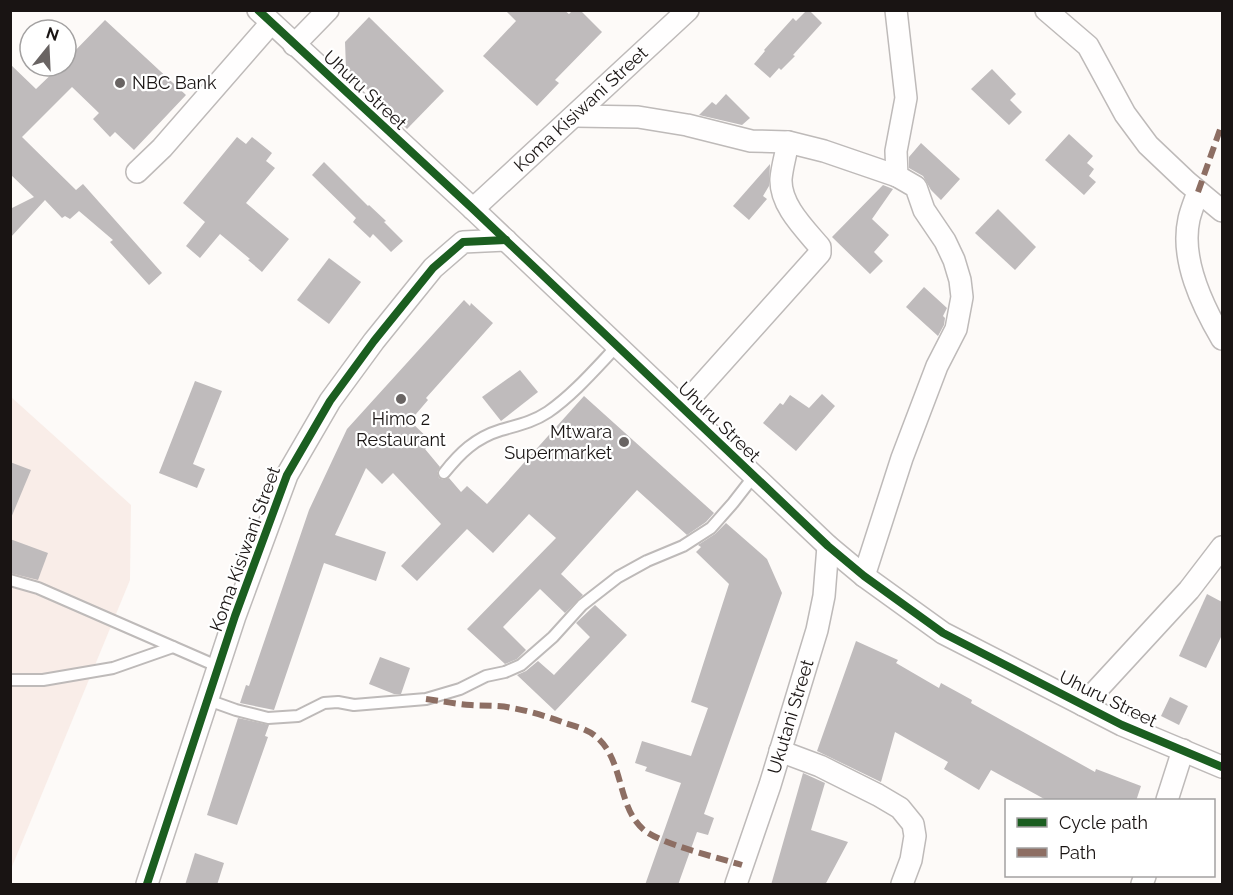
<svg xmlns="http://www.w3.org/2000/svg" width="1233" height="895" viewBox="0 0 1233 895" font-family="Raleway,sans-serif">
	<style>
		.built { fill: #f9ede8 }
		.building { fill: #bfbbbc }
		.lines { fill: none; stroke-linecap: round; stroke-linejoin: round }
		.service-casing { stroke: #bebab9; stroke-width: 14 }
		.minor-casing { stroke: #bebab9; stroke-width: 24 }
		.service { stroke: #fffefe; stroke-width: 10 }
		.minor { stroke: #fffefe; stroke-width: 21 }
		.quiet { stroke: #8d6e63; stroke-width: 6; stroke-dasharray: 12 6; stroke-linecap: butt }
		.cycleway-casing { stroke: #fff; stroke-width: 11 }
		.cycleway { stroke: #1b5e20; stroke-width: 8 }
		.poi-dot { fill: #696463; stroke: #fff; stroke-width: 2 }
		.labels { text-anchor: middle; stroke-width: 4.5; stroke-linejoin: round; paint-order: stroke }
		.poi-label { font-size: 18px; fill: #191413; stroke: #fff; text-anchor: start }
		.street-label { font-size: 18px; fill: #191413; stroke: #fff }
	</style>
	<rect width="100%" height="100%" fill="#fdfaf8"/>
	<polygon class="built" points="11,397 131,505 130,580 11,869"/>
	<g class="building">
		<polygon points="505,10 564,10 569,14 573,10 580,10 602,32 555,80 559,83 537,106 483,56 516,21"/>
		<polygon points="807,10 809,10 822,23 793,55 795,56 781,70 779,68 770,78 754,64 765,51 764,50 793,18 796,21"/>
		<polygon points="369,17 444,91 407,129 346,68 345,42"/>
		<polygon points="105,20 186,95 134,150 115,132 110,137 93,119 99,113 72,87 22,137 76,190 83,184 162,273 149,285 110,242 113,240 79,211 70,219 65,216 62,218 45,200 10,238 10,209 34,197 10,174 10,64 36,89 60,66 66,66 66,60"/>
		<polygon points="992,69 1016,94 1010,100 1022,112 1009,125 971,89"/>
		<polygon points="726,94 750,118 742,125 699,115 712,102 716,105"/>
		<polygon points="1069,134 1093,156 1087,163 1094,169 1089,176 1096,182 1084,195 1045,160"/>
		<polygon points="237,137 246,144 252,137 272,153 266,161 275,168 246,203 289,239 262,272 248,260 250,259 220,234 200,258 186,246 205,222 183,203"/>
		<polygon points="921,143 960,179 941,200 931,190 923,176 909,168 909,157"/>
		<polygon points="324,162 368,206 369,205 386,221 384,222 403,241 391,252 373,234 370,238 353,222 356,218 312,175"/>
		<polygon points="770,164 769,186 763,196 767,199 749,220 733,206"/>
		<polygon points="883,185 893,189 872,219 889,235 874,252 883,261 870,274 832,237"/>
		<polygon points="998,209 1036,247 1015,270 975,233"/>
		<polygon points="329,258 361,282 329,324 297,300"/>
		<polygon points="924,287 947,308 943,316 945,318 944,325 938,336 906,307"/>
		<polygon points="464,300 470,306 471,303 493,323 426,398 428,400 410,421 432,442 425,449 440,467 437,472 439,478 443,480 449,478 461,492 467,486 487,504 584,396 714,513 706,522 687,535 637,490 561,574 583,595 565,613 540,589 503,627 526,650 517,659 505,664 467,629 556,538 529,514 493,553 467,529 417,581 401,566 441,524 393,473 382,484 366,468 335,535 386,552 376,581 324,563 274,710 240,703 246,685 249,686 309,510 347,429"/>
		<polygon points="520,370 538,392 501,421 482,397"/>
		<polygon points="195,381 222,391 193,464 205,469 197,488 159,473"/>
		<polygon points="822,394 835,406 796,451 763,423 780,403 783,405 790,395 809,408"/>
		<polygon points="10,462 31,470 11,518 10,518"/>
		<polygon points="726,523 767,559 782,593 704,814 714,818 708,835 697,832 678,885 645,885 681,783 645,771 647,767 635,763 642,741 691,756 708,708 691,702 729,584 696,552 701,547 698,545 715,534"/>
		<polygon points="10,539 48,553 38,580 10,573"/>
		<polygon points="1207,594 1222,602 1222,635 1206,668 1179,656"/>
		<polygon points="595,605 627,635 555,711 517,675 526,671 538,661 554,675 590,637 576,623"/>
		<polygon points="856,641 898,660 896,663 939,688 941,683 972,700 971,703 1095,772 1096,769 1141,786 1136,801 1048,801 991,770 979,790 944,769 948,762 895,732 881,782 817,751"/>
		<polygon points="380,657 410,668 401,694 394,694 369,684"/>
		<polygon points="1170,697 1188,706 1179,725 1161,716"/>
		<polygon points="238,718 269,725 265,736 268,737 237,825 207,815"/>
		<polygon points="803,773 825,783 811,830 848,842 825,885 771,885"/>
		<polygon points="195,853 224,863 217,885 185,885"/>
	</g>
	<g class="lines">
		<defs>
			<g id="service">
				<path d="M444,473C460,453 475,438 501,430C518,425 533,422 548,412C574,394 596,368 618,345"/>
				<polyline points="10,580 38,588 219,667"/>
				<polyline points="10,680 43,680 113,668 173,647"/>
				<polyline points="208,700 236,710 268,718 298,716 324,703 338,702 354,705 426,699 460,689 486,676 505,672 521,665 553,637 582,605 618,577 647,561 683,546 711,528 733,503 754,476"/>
			</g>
			<g id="minor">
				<polyline points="258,10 473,209 828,546 864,576 943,633 1122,725 1222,767"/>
				<polyline points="1046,10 1088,46 1125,114 1148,145 1187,182 1222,211"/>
				<polyline points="294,45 328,10"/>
				<polyline points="575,116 638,117 687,125 751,141 788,142 824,151 897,176"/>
				<polyline points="137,172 162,148 271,23"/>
				<path d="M1198,192C1195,201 1191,210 1189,219C1180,259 1202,305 1222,339"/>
				<path id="s1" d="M473,209L688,10"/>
				<path d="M682,407L820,253V247C804,228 780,205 781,179C782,167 786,154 788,142"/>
				<polyline points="864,576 902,458 937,366 956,329 962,297 960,280 954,260 945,241 924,210 916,187 897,176 896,151 906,98 896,10"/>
				<polyline points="1083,705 1189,590 1222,547"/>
				<polyline points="780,751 820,766 878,795 900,808 913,824 915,836 911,860 902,884"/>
				<polyline points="1167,800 1183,750"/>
				<polyline points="147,884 235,616 287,475 330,401 374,341 433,268 463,242 506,240"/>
				<path id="s2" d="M736,884L770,785L817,630L824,596L828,546"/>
				<polyline points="1142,884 1145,876"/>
			</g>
		</defs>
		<use href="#service" class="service-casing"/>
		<use href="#minor" class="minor-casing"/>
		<use href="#service" class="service"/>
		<use href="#minor" class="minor"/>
		<g class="quiet">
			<polyline points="1198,192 1222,124"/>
			<path d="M426,699C441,701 456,704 471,705C485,706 499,705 512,708C530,711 548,717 565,723C574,726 586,729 594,735C625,758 616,807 644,830C661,844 719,858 742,865"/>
		</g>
		<defs>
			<g id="cycleway">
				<polyline points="258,10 473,209 828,546 864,576 943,633 1122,725 1222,767"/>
				<polyline points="147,884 235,616 287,475 330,401 374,341 433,268 463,242 506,240"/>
			</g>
		</defs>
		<use href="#cycleway" class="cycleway-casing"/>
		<use href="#cycleway" class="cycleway"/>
	</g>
	<g class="poi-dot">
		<circle cx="120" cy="83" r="6"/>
		<circle cx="401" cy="399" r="6"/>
		<circle cx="624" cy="442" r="6"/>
	</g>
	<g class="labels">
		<g class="poi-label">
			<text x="132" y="89">NBC Bank</text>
			<text x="401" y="425" text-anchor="middle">Himo 2<tspan x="401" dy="21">Restaurant</tspan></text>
			<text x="612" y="438" text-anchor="end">Mtwara<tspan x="612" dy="21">Supermarket</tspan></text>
		</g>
		<g class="street-label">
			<text transform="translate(365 90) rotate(43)" y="6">Uhuru Street</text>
			<text dy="6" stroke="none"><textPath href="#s1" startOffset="147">Koma Kisiwani Street</textPath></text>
			<text transform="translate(719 422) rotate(44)" y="6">Uhuru Street</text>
			<text transform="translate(245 549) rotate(-70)" y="6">Koma Kisiwani Street</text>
			<text transform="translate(1108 699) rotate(26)" y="6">Uhuru Street</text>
			<text dy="6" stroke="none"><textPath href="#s2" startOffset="176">Ukutani Street</textPath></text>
		</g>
	</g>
	<rect width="1233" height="895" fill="none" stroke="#191413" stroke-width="24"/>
	<rect x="1005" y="799" width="210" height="78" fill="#ffffff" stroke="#a3a1a1" stroke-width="1.5"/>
	<rect x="1017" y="818" width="30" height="9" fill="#1b5e20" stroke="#a3a1a1" stroke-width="1.5"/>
	<text x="1059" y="829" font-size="18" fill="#191413">Cycle path</text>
	<rect x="1017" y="848" width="30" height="9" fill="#8d6e63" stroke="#a3a1a1" stroke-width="1.5"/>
	<text x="1059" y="859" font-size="18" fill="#191413">Path</text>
	<g transform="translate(48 48) rotate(18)"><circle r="28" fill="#ffffff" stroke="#a3a1a1" stroke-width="1.5"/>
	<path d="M0-4.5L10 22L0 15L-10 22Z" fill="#696463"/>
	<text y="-9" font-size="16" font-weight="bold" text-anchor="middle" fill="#191413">N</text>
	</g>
</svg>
